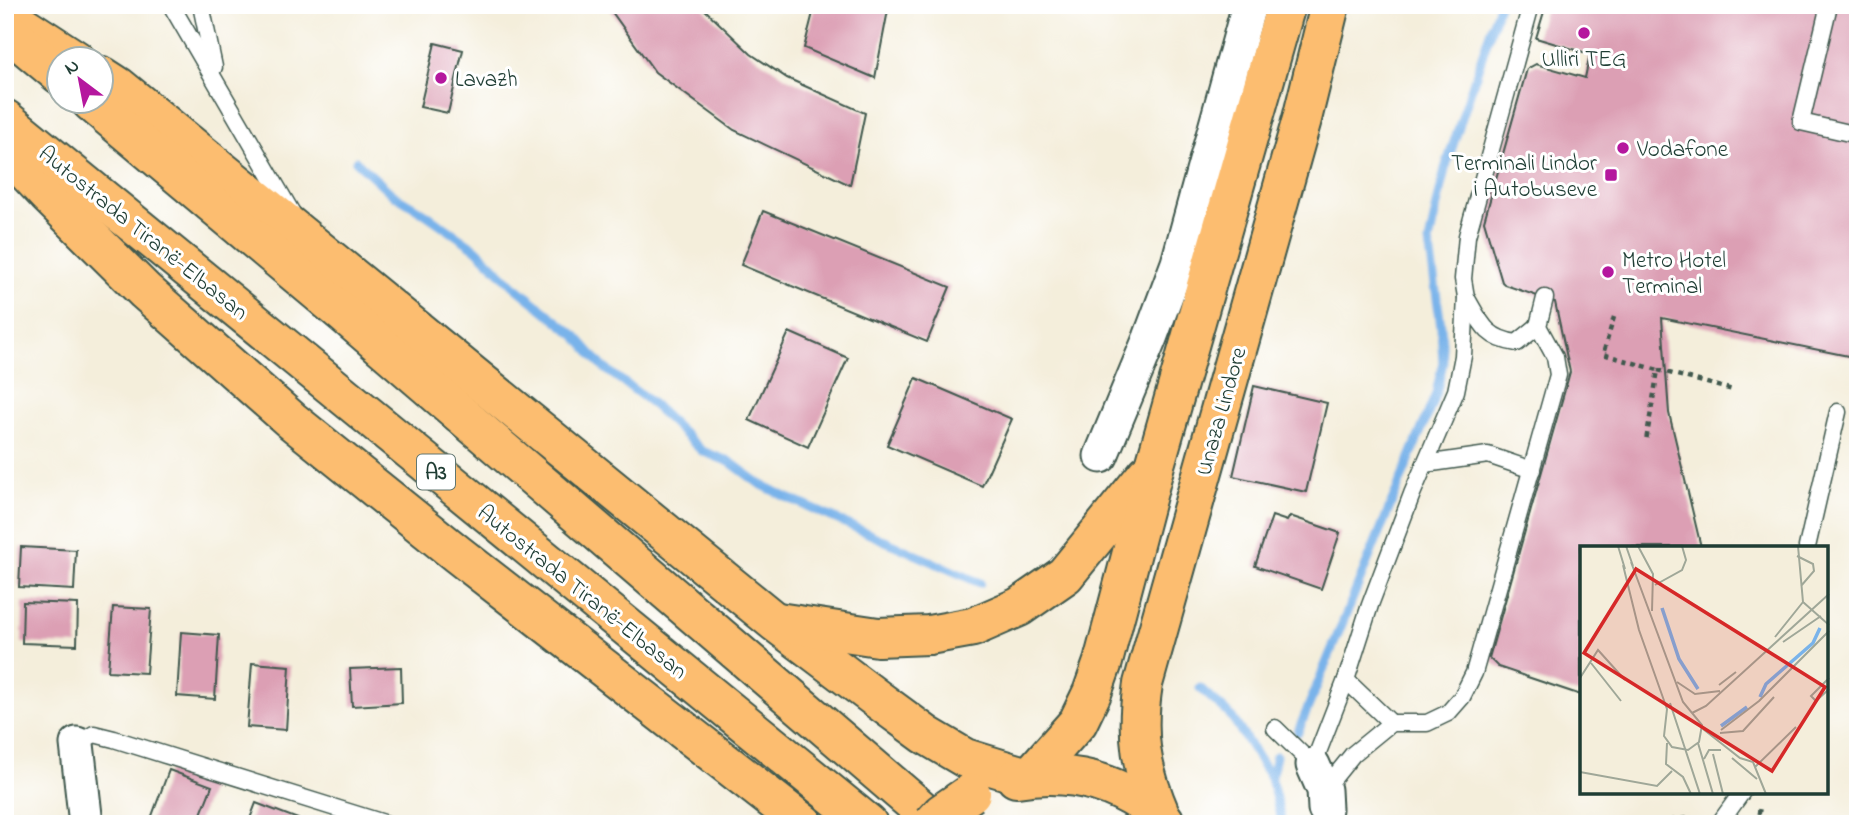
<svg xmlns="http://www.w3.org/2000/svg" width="1863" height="829" viewBox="0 0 1863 829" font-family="'Indie Flower',sans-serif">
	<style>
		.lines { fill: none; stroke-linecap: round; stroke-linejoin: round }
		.stream { stroke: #79b3ea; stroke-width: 9 }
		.building { fill: #dc9fb4 }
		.service-casing { stroke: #3f584d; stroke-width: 19 }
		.minor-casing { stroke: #3f584d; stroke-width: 37 }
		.trunk-casing { stroke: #3f584d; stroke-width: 42 }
		.motorway-casing { stroke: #3f584d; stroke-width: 42 }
		.path { stroke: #3f584d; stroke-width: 4.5; stroke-dasharray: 5 5; stroke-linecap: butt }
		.service { stroke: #fff; stroke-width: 16 }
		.minor { stroke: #fff; stroke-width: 33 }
		.trunk { stroke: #fcbd6f; stroke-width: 38 }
		.motorway { stroke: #fcbd6f; stroke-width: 38 }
		.trunk-bridge-casing { stroke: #3f584d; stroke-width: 42; stroke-linecap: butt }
		.trunk-bridge { stroke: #fcbd6f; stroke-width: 38 }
		.poi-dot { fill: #b5179e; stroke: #fff; stroke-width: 2.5 }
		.labels { text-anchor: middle; stroke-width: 6; stroke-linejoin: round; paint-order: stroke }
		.shield { fill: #fff; stroke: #627771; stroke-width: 2 }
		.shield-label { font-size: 21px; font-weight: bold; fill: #1f3d34 }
		.poi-label { font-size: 23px; fill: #1f3d34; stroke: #fff; text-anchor: start }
		.street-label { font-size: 23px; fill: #1f3d34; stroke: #fff }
		.inset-river { fill: none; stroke: #79b3ea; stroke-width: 3.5 }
		.inset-road { fill: none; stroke: #9fa798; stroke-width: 2 }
		.view { fill: #d62828; fill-opacity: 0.15; stroke: #d62828; stroke-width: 3.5 }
		.inset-edge { fill: none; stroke: #1f3d34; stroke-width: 3.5 }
	</style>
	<rect width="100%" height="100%" fill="#fff"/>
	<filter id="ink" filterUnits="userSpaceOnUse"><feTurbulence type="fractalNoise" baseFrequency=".0143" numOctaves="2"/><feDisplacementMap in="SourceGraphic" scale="14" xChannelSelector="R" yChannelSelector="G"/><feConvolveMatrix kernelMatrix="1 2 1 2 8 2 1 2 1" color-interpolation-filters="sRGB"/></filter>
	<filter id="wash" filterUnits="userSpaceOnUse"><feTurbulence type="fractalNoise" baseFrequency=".00686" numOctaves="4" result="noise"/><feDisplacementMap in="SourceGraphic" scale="28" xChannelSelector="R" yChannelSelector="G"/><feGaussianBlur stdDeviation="1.57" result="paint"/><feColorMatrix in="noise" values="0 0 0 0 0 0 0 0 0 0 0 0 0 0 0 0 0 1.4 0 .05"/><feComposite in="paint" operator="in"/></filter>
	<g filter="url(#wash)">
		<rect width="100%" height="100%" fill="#f4eedb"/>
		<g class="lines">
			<g class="stream">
				<polyline points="356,161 392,194 424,213 476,249 514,286 576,336 603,367 649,401 702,451 730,462 760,484 786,497 980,583"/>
				<polyline points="1200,688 1231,716 1271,778 1282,824"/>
				<polyline points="1298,732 1436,394 1443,362 1441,326 1429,242 1445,169 1499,5"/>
				<polyline points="1271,778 1276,756"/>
			</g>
		</g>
		<g id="blocks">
			<g class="building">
				<polygon points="607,5 700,5 751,54 787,78 865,113 850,185 734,130 655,72"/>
				<polygon points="815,5 889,5 875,78 804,48"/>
				<polygon points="1546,5 1858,5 1858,358 1662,318 1669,413 1701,547 1581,547 1581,695 1498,667 1489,658 1570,372 1555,302 1505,285 1502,282 1484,221 1527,69 1536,64 1585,78 1590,54 1536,38"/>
				<polygon points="435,43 463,50 448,113 420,107"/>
				<polygon points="763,211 950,287 927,342 741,265"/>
				<polygon points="789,332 848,358 808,447 749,420"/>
				<polygon points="916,378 1012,419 982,486 887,445"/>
				<polygon points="1254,386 1327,403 1306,492 1233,476"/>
				<polygon points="1272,516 1287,521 1290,516 1340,533 1321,589 1255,566"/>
				<polygon points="21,547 76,550 74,590 19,587"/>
				<polygon points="23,602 78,604 77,645 22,643"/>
				<polygon points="113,607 151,609 146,673 108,671"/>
				<polygon points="181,632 219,635 215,699 177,696"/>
				<polygon points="252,663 290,666 286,730 247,727"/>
				<polygon points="401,667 402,703 352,706 350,669"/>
				<polygon points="169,770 212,786 197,824 149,824"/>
				<polygon points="256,803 298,819 296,824 248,824"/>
			</g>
		</g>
	</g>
	<g filter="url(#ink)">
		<use href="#blocks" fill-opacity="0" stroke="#3f584d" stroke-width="2"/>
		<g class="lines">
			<defs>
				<g id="service">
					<polyline points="171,5 292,213"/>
					<polyline points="201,5 214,67"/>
					<polyline points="1829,5 1801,122 1858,135"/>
					<path d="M1466,297C1481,323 1486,339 1517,343L1538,326"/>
					<polyline points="1425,464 1488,455 1532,470"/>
					<polyline points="1807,547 1838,412"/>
					<polyline points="1346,680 1391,723"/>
					<polyline points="1275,728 1313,765 1346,680 1370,605 1412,494 1456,391 1463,356 1466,297 1463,279 1467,236 1531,5"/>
					<polyline points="77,744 94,734 114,739 387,824"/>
					<polyline points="1324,790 1353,754 1391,723 1427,723 1448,713 1462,697 1474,673 1558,375 1555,357 1538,326 1545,298"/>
					<polyline points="1719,824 1742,792"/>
				</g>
				<g id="minor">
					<polyline points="1101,456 1150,338 1178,263 1249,5"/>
					<polyline points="77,744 86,824"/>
					<polyline points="1313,765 1324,790 1325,809"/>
				</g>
				<g id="trunk">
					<polyline points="13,19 76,60"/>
					<polyline points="102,76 119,87 775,622 877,699 926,735 965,758 1024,776"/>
					<polyline points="5,149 47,194 145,291 291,420 456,553 804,824"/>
					<polyline points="778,622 878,637 929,635 973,627 1019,607 1065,575 1147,474"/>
					<polyline points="1031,775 1078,722 1092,693 1103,662 1155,465 1286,5"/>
					<path d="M1016,778C1060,770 1104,778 1142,803C1149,808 1158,813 1164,820"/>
					<path d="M1161,816C1141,770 1135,734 1143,684L1302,119L1330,5"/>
				</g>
				<g id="motorway">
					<polyline points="5,29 60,75"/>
					<polyline points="91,102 344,314 938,824"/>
					<polyline points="5,119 868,824"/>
				</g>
			</defs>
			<use href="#service" class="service-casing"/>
			<use href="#minor" class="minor-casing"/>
			<use href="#trunk" class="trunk-casing"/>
			<use href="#motorway" class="motorway-casing"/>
			<g class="path">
				<polyline points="1614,317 1603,354 1658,370 1646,441"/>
				<polyline points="1658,370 1733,390"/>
				<polyline points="1196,814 1209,824"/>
				<polyline points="1642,824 1689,818 1697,824"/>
				<polyline points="1757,824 1760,807"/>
			</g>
			<use href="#service" class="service"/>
			<use href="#minor" class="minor"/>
			<use href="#trunk" class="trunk"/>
			<use href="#motorway" class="motorway"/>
			<defs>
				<polyline id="trunk-bridge" points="932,824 942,813 971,793"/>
			</defs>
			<use href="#trunk-bridge" class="trunk-bridge-casing"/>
			<use href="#trunk-bridge" class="trunk-bridge"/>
		</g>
	</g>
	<g class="poi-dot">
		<circle cx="1584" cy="33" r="7"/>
		<circle cx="441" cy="78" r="7"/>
		<circle cx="1623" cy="148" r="7"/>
		<rect x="1604" y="168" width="14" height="14" rx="3.5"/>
		<circle cx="1608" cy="272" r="7"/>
	</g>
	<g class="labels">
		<rect class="shield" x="417" y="454.5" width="38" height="35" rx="5"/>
		<g class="shield-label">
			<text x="436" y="479">A3</text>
		</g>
		<g class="poi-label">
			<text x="1584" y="66" text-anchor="middle">Ulliri TEG</text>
			<text x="455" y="86">Lavazh</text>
			<text x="1637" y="156">Vodafone</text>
			<text x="1597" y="170" text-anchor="end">Terminali Lindor<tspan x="1597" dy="26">i Autobuseve</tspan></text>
			<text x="1622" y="267">Metro Hotel<tspan x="1622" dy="26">Terminal</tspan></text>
		</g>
		<g class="street-label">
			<text transform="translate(144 232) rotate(39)" y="8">Autostrada Tiranë-Elbasan</text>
			<text transform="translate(1220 411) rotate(-74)" y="8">Unaza Lindore</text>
			<text transform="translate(583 591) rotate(39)" y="8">Autostrada Tiranë-Elbasan</text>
		</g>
	</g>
	<g transform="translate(1580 546)">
		<rect width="248" height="248" fill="#f4eedb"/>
		<path class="inset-river" d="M82,62L99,113L118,143M180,151L186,138L233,97L240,82M141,180L167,161"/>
		<path class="inset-road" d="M38,0L45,23M46,0L53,20M58,0L73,28L72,65M218,0L223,56L249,79M217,10L233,18L234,25L221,40M43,19L59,84L87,163L84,190L92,201L108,204L119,196L122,179L103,156L51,16M75,39L102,24L106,14L102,0M195,91L223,56M203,96L241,70M11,117L41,155M0,132L18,104L45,134M249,132L231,150L236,155L249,143M97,136L115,148L140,145M139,139L156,126M90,157L120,248M112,167L126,160L249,48M123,183L160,212L173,216L186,248M141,184L179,155L249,85M140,187L163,185L194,151M87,197L86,218L103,231L111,248M118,197L133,248M133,208L143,248M152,212L177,233M124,213L129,204H141M175,221L216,181M0,226L77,240L92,225"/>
		<path class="view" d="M56,23L245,141L192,225L4,107Z"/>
		<rect width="248" height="248" class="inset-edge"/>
	</g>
	<rect width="1863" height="829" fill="none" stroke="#fff" stroke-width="28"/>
	<g transform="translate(80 80) rotate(328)"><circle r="33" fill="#ffffff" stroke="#a5b1ae" stroke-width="2"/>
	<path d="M0-5L12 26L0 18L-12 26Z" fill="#b5179e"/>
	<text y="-10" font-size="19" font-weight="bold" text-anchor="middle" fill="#1f3d34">N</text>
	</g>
</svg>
